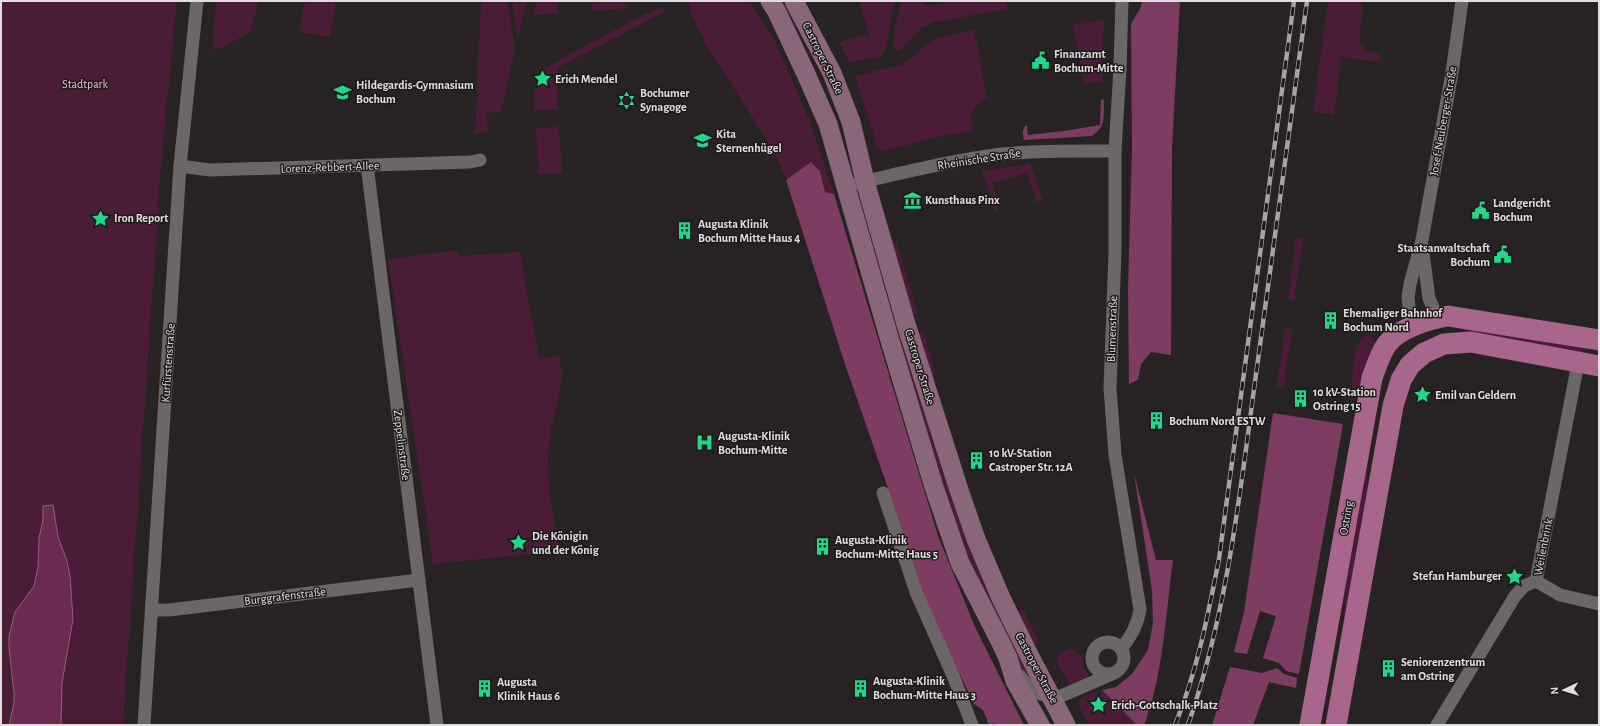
<svg xmlns="http://www.w3.org/2000/svg" width="1600" height="726" viewBox="0 0 1600 726" font-family="'Alegreya Sans',sans-serif">
	<style>
		.green { fill: #4a1c37 }
		.forest { fill: #7d3c62 }
		.water { fill: #6b2b51; stroke: #8e607b }
		.lines { fill: none; stroke-linecap: round; stroke-linejoin: round }
		.street { stroke: #6b6668; stroke-width: 13 }
		.secondary { stroke: #8a667a; stroke-width: 19 }
		.primary { stroke: #a9668d; stroke-width: 21 }
		.rail-casing { stroke: #a6a3a4; stroke-width: 4.5 }
		.rail { stroke: #1e1a1c; stroke-width: 3; stroke-dasharray: 9; stroke-linecap: butt }
		.labels { text-anchor: middle; stroke-width: 3; stroke-linejoin: round; paint-order: stroke }
		.poi-label { font-size: 12px; font-weight: bold; fill: #e0ddde; stroke: #1e1a1c; text-anchor: start }
		.street-label { font-size: 12px; fill: #e0ddde; stroke: #1e1a1c }
		.park-label { font-size: 12px; fill: #fabedd; stroke: #1e1a1c }
	</style>
	<rect width="100%" height="100%" fill="#272325"/>
	<g class="green">
		<polygon points="1,1 177,1 162,151 123,725 1,725"/>
		<polygon points="216,1 259,1 250,32 224,47 213,50"/>
		<polygon points="305,1 336,1 330,37 299,32"/>
		<polygon points="481,1 507,1 515,49 501,112 487,113 488,132 475,134"/>
		<polygon points="512,1 526,1 518,38"/>
		<polygon points="537,1 557,1 558,13 533,15"/>
		<polygon points="592,1 624,1 629,8 593,11"/>
		<polygon points="688,1 750,1 777,45 809,119 834,194 825,192 820,171 811,162 786,180 773,149 707,47 692,15"/>
		<polygon points="859,1 894,1 885,52 879,57 849,62 839,42 862,35 870,37"/>
		<polygon points="901,1 924,1 925,6 950,1 1006,1 1008,9 934,22 921,28 901,50 894,50 895,26"/>
		<polygon points="1328,1 1363,1 1359,44 1369,52 1381,55 1380,62 1341,57 1334,115 1313,112"/>
		<polygon points="660,7 664,8 666,11 557,68 558,110 534,110 536,77 543,69 635,19"/>
		<polygon points="1104,20 1102,81 1084,84 1073,25"/>
		<path d="M974,30L987,97C969,108 970,111 973,131L942,136L884,151L877,146L855,76L904,64L920,50L937,38Z"/>
		<polygon points="559,127 562,173 538,174 536,128"/>
		<polygon points="1030,164 1043,200 1036,202 1027,173 992,183 998,211 995,212 982,171"/>
		<polygon points="860,201 863,201 1037,686 1030,681 1022,669 992,609 973,575 942,491 859,202"/>
		<polygon points="1296,238 1303,238 1294,301 1288,299"/>
		<polygon points="896,242 918,313 912,315 891,243"/>
		<polygon points="458,250 459,256 520,252 539,359 559,356 562,373 561,385 551,429 548,457 549,491 558,545 550,552 433,564 388,259"/>
		<polygon points="1464,327 1581,348 1583,351 1582,353 1464,333"/>
		<polygon points="1285,328 1292,330 1284,387 1277,386"/>
		<polygon points="923,331 936,374 931,376 917,333"/>
		<path d="M1367,333L1373,338L1377,345L1363,371L1357,396L1352,395C1352,382 1352,353 1359,342C1361,339 1365,336 1367,333Z"/>
		<path d="M1369,435L1372,436C1368,459 1365,482 1368,505L1330,715H1327C1335,671 1348,622 1345,578Z"/>
		<polygon points="1023,609 1039,642 1034,644 1018,612"/>
		<polygon points="1072,648 1082,657 1084,668 1089,675 1088,678 1071,685 1057,663 1057,656 1067,649"/>
		<polygon points="1102,690 1137,725 1089,725 1080,708 1079,701 1086,695"/>
	</g>
	<g class="forest">
		<polygon points="1142,1 1180,1 1172,148 1171,355 1151,352 1141,364 1138,380 1129,384 1128,287 1132,149 1131,24 1141,7"/>
		<path d="M1101,99L1104,100C1103,116 1107,126 1092,136L1024,140C1023,134 1021,129 1027,125L1028,135L1064,131L1100,125Z"/>
		<polygon points="811,162 820,171 825,192 834,194 938,536 975,627 1024,725 996,725 995,723 989,725 983,710 974,704 928,608 892,500 845,364 786,180"/>
		<polygon points="1273,413 1343,424 1299,674 1286,671 1279,663 1263,658 1276,616 1260,611 1247,654 1234,652 1244,612"/>
		<path d="M1134,473L1156,560H1173C1166,611 1163,677 1144,725H1137L1102,690L1116,687L1132,674L1148,650L1153,623L1152,590Z"/>
		<polygon points="1230,667 1262,673 1277,668 1284,674 1297,678 1296,688 1269,682 1253,725 1212,725"/>
	</g>
	<polygon class="water" points="53,505 58,537 67,561 70,576 73,619 62,683 61,725 9,725 14,703 14,693 9,647 9,636 15,612 34,586 38,567 39,538 43,520 43,506"/>
	<g class="lines">
		<g class="street">
			<polyline points="367,165 437,725"/>
			<polyline points="180,166 210,170 470,162 480,160"/>
			<path d="M858,183C906,172 954,160 1002,154C1040,150 1078,151 1115,151"/>
			<polyline points="1422,246 1429,298 1437,318"/>
			<polyline points="1411,327 1408,297 1410,284 1422,240 1452,73 1462,1"/>
			<polyline points="883,493 916,592 954,678 972,725"/>
			<polyline points="1536,581 1578,363"/>
			<polyline points="1536,581 1560,595 1599,604"/>
			<polyline points="152,610 169,610 419,580"/>
			<circle cx="1108" cy="658" r="16"/>
			<path d="M1121,649C1131,637 1138,625 1140,609L1115,455L1110,388L1115,252V151L1120,68L1122,1"/>
			<path d="M1020,676C1033,693 1039,697 1061,696L1112,674"/>
			<polyline points="144,725 180,166 197,1"/>
			<polyline points="1437,725 1515,596 1524,586 1536,581"/>
		</g>
		<g class="secondary">
			<polyline points="770,1 777,12 806,74 828,124 888,334 934,487 960,563 1000,641 1008,658 1015,681 1040,725"/>
			<polyline points="794,1 832,73 851,122 865,181 906,324 959,490 976,539 1001,598 1030,657 1066,725"/>
		</g>
		<g class="primary">
			<path d="M1310,725L1372,378C1376,367 1380,354 1387,344C1399,328 1429,319 1448,316L1599,340"/>
			<polyline points="1336,725 1393,406 1401,380 1410,365 1424,353 1444,344 1471,342 1599,366"/>
		</g>
		<defs>
			<g id="rail">
				<path d="M1175,725C1197,672 1208,615 1219,559L1294,1"/>
				<path d="M1188,725C1226,616 1239,502 1254,389C1272,260 1289,130 1307,1"/>
			</g>
		</defs>
		<use href="#rail" class="rail-casing"/>
		<use href="#rail" class="rail"/>
	</g>
	<defs>
		<symbol id="civic-bare" viewBox="-9 -9 18 18"><path d="M-.6-6.5H3V-4.5H.6V-3L4-1V1h2V6H-6V1h2V-1L-.6-3ZM-1.2 2.5V6h2.4V2.5Z" fill="#20d887" stroke="#1e1a1c" stroke-width="2.5" paint-order="stroke"/></symbol>
		<symbol id="sight-bare" viewBox="-9 -9 18 18"><path d="M0-6L1.8-2.2L6-1.7L2.9 1.2L3.7 5.4L0 3.3L-3.7 5.4L-2.9 1.2L-6-1.7L-1.8-2.2Z" fill="#20d887" stroke="#1e1a1c" stroke-width="2.5" paint-order="stroke"/></symbol>
		<symbol id="school-bare" viewBox="-9 -9 18 18"><path d="M0-5L7-2L0 1L-7-2ZM-4 1L0 2.5L4 1V4Q0 6-4 4Z" fill="#20d887" stroke="#1e1a1c" stroke-width="2.5" paint-order="stroke"/></symbol>
		<symbol id="synagogue-bare" viewBox="-9 -9 18 18"><path d="M0-6.5L5.6 3.2H-5.6ZM0 6.5L5.6-3.2H-5.6Z" fill="#20d887" stroke="#1e1a1c" stroke-width="2.5" paint-order="stroke"/></symbol>
		<symbol id="museum-bare" viewBox="-9 -9 18 18"><path d="M0-6L6-3V-2H-6V-3ZM-5-1h2V3h-2ZM-1-1h2V3h-2ZM3-1h2V3H3ZM-6 4H6V6H-6Z" fill="#20d887" stroke="#1e1a1c" stroke-width="2.5" paint-order="stroke"/></symbol>
		<symbol id="building-bare" viewBox="-9 -9 18 18"><path d="M-4-6H4V6H1V3H-1V6H-4ZM-2.5-4.3h1.7v1.8h-1.7ZM.8-4.3h1.7v1.8H.8ZM-2.5-1h1.7V.8h-1.7ZM.8-1h1.7V.8H.8Z" fill="#20d887" stroke="#1e1a1c" stroke-width="2.5" paint-order="stroke"/></symbol>
		<symbol id="hospital-bare" viewBox="-9 -9 18 18"><path d="M-5-5h3v3.5h4V-5h3V5h-3V1.5h-4V5h-3Z" fill="#20d887" stroke="#1e1a1c" stroke-width="2.5" paint-order="stroke"/></symbol>
	</defs>
	<g fill-rule="evenodd">
		<use href="#civic-bare" x="1028" y="48" width="25" height="25"/>
		<use href="#sight-bare" x="530" y="66" width="25" height="25"/>
		<use href="#school-bare" x="330" y="80" width="25" height="25"/>
		<use href="#synagogue-bare" x="614" y="88" width="25" height="25"/>
		<use href="#school-bare" x="690" y="128" width="25" height="25"/>
		<use href="#museum-bare" x="900" y="188" width="25" height="25"/>
		<use href="#civic-bare" x="1468" y="198" width="25" height="25"/>
		<use href="#sight-bare" x="88" y="206" width="25" height="25"/>
		<use href="#building-bare" x="672" y="218" width="25" height="25"/>
		<use href="#civic-bare" x="1490" y="242" width="25" height="25"/>
		<use href="#building-bare" x="1318" y="308" width="25" height="25"/>
		<use href="#sight-bare" x="1410" y="382" width="25" height="25"/>
		<use href="#building-bare" x="1288" y="386" width="25" height="25"/>
		<use href="#building-bare" x="1144" y="408" width="25" height="25"/>
		<use href="#hospital-bare" x="692" y="430" width="25" height="25"/>
		<use href="#building-bare" x="964" y="448" width="25" height="25"/>
		<use href="#sight-bare" x="506" y="530" width="25" height="25"/>
		<use href="#building-bare" x="810" y="534" width="25" height="25"/>
		<use href="#sight-bare" x="1502" y="564" width="25" height="25"/>
		<use href="#building-bare" x="1376" y="656" width="25" height="25"/>
		<use href="#building-bare" x="848" y="676" width="25" height="25"/>
		<use href="#building-bare" x="472" y="676" width="25" height="25"/>
		<use href="#sight-bare" x="1086" y="692" width="25" height="25"/>
	</g>
	<g class="labels">
		<g class="poi-label">
			<text x="1054" y="58">Finanzamt<tspan x="1054" dy="14">Bochum-Mitte</tspan></text>
			<text x="555" y="83">Erich Mendel</text>
			<text x="356" y="89">Hildegardis-Gymnasium<tspan x="356" dy="14">Bochum</tspan></text>
			<text x="640" y="97">Bochumer<tspan x="640" dy="14">Synagoge</tspan></text>
			<text x="716" y="138">Kita<tspan x="716" dy="14">Sternenhügel</tspan></text>
			<text x="925" y="204">Kunsthaus Pinx</text>
			<text x="1493" y="207">Landgericht<tspan x="1493" dy="14">Bochum</tspan></text>
			<text x="114" y="222">Iron Report</text>
			<text x="698" y="228">Augusta Klinik<tspan x="698" dy="14">Bochum Mitte Haus 4</tspan></text>
			<text x="1490" y="252" text-anchor="end">Staatsanwaltschaft<tspan x="1490" dy="14">Bochum</tspan></text>
			<text x="1343" y="317">Ehemaliger Bahnhof<tspan x="1343" dy="14">Bochum Nord</tspan></text>
			<text x="1313" y="396">10 kV-Station<tspan x="1313" dy="14">Ostring 15</tspan></text>
			<text x="1435" y="399">Emil van Geldern</text>
			<text x="1169" y="425">Bochum Nord ESTW</text>
			<text x="718" y="440">Augusta-Klinik<tspan x="718" dy="14">Bochum-Mitte</tspan></text>
			<text x="989" y="457">10 kV-Station<tspan x="989" dy="14">Castroper Str. 12A</tspan></text>
			<text x="532" y="540">Die Königin<tspan x="532" dy="14">und der König</tspan></text>
			<text x="835" y="544">Augusta-Klinik<tspan x="835" dy="14">Bochum-Mitte Haus 5</tspan></text>
			<text x="1502" y="580" text-anchor="end">Stefan Hamburger</text>
			<text x="1401" y="666">Seniorenzentrum<tspan x="1401" dy="14">am Ostring</tspan></text>
			<text x="873" y="685">Augusta-Klinik<tspan x="873" dy="14">Bochum-Mitte Haus 3</tspan></text>
			<text x="497" y="686">Augusta<tspan x="497" dy="14">Klinik Haus 6</tspan></text>
			<text x="1111" y="709">Erich-Gottschalk-Platz</text>
		</g>
		<g class="street-label">
			<text transform="translate(823 58) rotate(64)" y="4">Castroper Straße</text>
			<text transform="translate(1443 121) rotate(-80)" y="4">Josef-Neuberger-Straße</text>
			<text transform="translate(979 159) rotate(-9)" y="4">Rheinische Straße</text>
			<text transform="translate(330 167) rotate(-2)" y="4">Lorenz-Rebbert-Allee</text>
			<text transform="translate(1112 329) rotate(-88)" y="4">Blumenstraße</text>
			<text transform="translate(168 363) rotate(-86)" y="4">Kurfürstenstraße</text>
			<text transform="translate(920 367) rotate(73)" y="4">Castroper Straße</text>
			<text transform="translate(402 445) rotate(83)" y="4">Zeppelinstraße</text>
			<text transform="translate(1346 518) rotate(-80)" y="4">Ostring</text>
			<text transform="translate(1543 547) rotate(-79)" y="4">Weilenbrink</text>
			<text transform="translate(285 596) rotate(-7)" y="4">Burggrafenstraße</text>
			<text transform="translate(1037 668) rotate(62)" y="4">Castroper Straße</text>
		</g>
		<g class="park-label">
			<text x="85" y="88">Stadtpark</text>
		</g>
	</g>
	<rect width="1600" height="726" fill="none" stroke="#e0ddde" stroke-width="4"/>
	<g transform="translate(1564 690) rotate(266)" stroke="#1e1a1c" stroke-width="3" paint-order="stroke">
	<path d="M0-3L7 15L0 10L-7 15Z" fill="#e0ddde"/>
	<text y="-6" font-size="11" font-weight="bold" text-anchor="middle" fill="#e0ddde">N</text>
	</g>
</svg>
